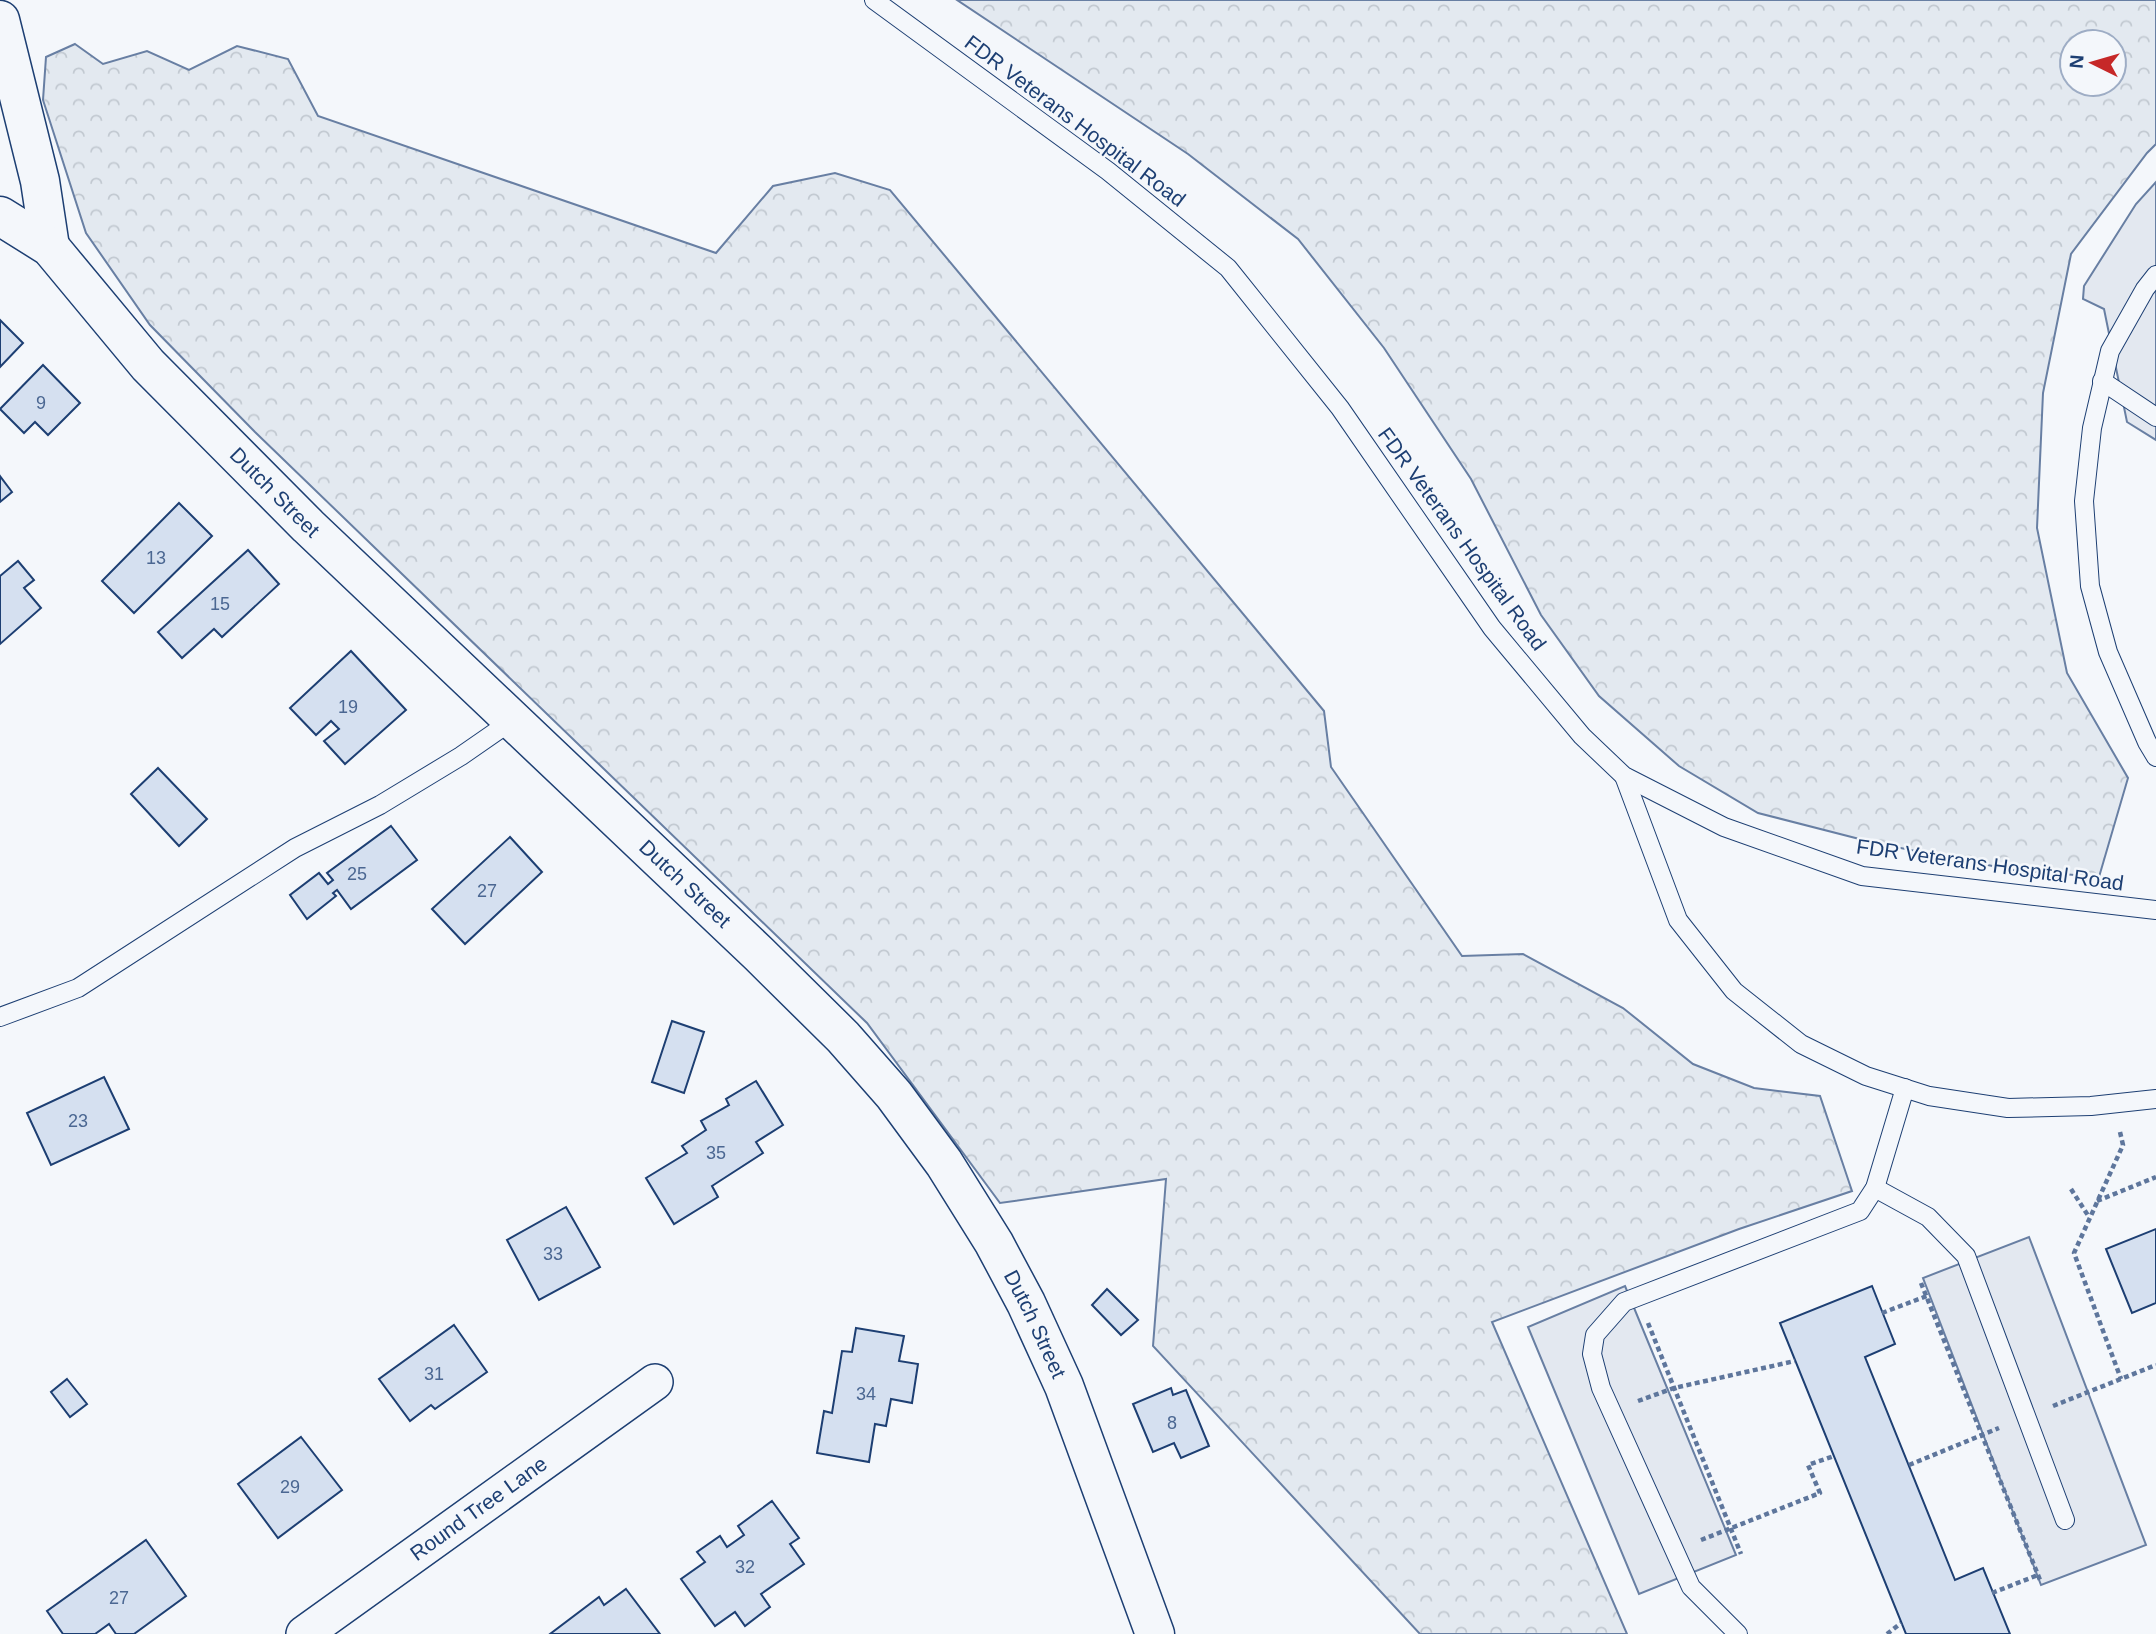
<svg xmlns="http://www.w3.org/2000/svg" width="2156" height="1634" viewBox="0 0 2156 1634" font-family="Arial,sans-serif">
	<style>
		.forest { fill: url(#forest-crowns); stroke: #687fa3; stroke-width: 2; fill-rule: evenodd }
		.parking { fill: #e3e8f0; stroke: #687fa3; stroke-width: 2 }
		.building { fill: #d5e0f0; stroke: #1d3f73; stroke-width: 2 }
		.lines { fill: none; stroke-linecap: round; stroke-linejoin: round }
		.lane-casing { stroke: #1d3f73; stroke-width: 20 }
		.street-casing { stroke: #1d3f73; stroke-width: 38 }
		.secondary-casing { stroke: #1d3f73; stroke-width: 41 }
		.path { stroke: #5e769c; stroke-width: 4.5; stroke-dasharray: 5 3.5; stroke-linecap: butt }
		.lane { stroke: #f4f7fb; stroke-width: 18 }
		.street { stroke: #f4f7fb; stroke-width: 35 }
		.secondary { stroke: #f4f7fb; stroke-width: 38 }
		.labels { text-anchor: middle; stroke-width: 5; stroke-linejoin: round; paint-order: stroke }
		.number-label { font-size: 18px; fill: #4b6792 }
		.street-label { font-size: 21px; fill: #1d3f73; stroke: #f4f7fb }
	</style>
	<defs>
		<pattern id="forest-crowns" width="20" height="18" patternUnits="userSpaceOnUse" patternTransform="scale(1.75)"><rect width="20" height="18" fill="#e3e9f0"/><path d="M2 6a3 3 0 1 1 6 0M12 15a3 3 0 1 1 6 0" fill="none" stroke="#c2c9d1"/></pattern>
	</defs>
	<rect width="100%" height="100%" fill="#f4f7fb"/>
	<g class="forest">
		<path d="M957,0H2156V144L2147,153L2071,254L2043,393L2037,528L2067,673L2128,778L2099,877L2013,870L1875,843L1758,813L1679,766L1599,696L1541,615L1471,479L1384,348L1298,239L1188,154ZM2114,42V84H2072V42Z"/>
		<polygon points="75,44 103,64 147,51 189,70 237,46 288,59 318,116 716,253 773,186 835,173 890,190 1324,711 1331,767 1462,956 1523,954 1623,1008 1693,1064 1754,1088 1820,1096 1852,1191 1739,1229 1492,1322 1627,1634 1420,1634 1153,1346 1166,1179 1000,1203 867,1023 255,432 150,325 86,233 43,100 46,57"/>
	</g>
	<g class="parking">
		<polygon points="2156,182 2156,440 2127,422 2104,309 2083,299 2084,286 2136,204"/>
		<polygon points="2029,1237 2146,1545 2041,1585 1923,1278"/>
		<polygon points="1625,1286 1736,1555 1639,1594 1528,1327"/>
	</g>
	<g class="building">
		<polygon points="0,320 23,343 0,367"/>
		<polygon points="43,365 80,403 48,435 35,422 24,433 0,409"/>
		<polygon points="0,476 12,492 0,502"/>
		<polygon points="179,503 212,536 134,613 102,581"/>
		<polygon points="248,550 279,584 222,637 214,629 182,658 158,632"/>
		<polygon points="18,561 34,580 24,588 41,608 0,644 0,576"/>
		<polygon points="351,651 406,710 345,764 324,741 339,729 331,721 316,735 290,708"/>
		<polygon points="158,768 207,819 179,846 131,794"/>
		<polygon points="391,826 417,860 351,909 337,890 333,893 336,896 307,919 290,895 319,873 328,884 333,880 327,873"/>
		<polygon points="510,837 542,872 465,944 432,909"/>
		<polygon points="672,1021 704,1032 684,1093 652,1082"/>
		<polygon points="104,1077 129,1129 51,1165 27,1113"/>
		<polygon points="756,1081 783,1125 756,1142 763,1153 712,1186 718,1197 674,1224 646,1178 687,1153 682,1146 706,1130 701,1121 729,1105 726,1099"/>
		<polygon points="566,1207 600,1267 539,1300 507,1240"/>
		<polygon points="2156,1229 2156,1303 2132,1313 2106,1249"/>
		<polygon points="1872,1286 1895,1344 1865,1357 1955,1580 1983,1568 2010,1634 1906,1634 1780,1323"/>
		<polygon points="1107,1289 1138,1320 1121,1335 1092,1305"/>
		<polygon points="454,1325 487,1372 435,1409 431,1405 410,1421 379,1379"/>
		<polygon points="856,1328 904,1336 899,1361 918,1364 912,1403 891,1399 886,1426 875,1424 869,1462 817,1453 824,1411 832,1413 842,1351 852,1352"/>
		<polygon points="67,1379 87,1404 70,1417 51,1392"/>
		<polygon points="1171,1388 1173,1395 1186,1390 1209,1446 1181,1458 1174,1443 1153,1452 1133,1404"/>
		<polygon points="301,1437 342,1490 278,1538 238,1484"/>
		<polygon points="772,1501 799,1538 790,1544 804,1564 761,1594 770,1607 745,1626 735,1612 715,1626 681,1579 705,1562 697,1552 720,1536 727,1547 744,1535 738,1526"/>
		<polygon points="146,1540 186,1596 134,1634 116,1634 109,1624 95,1634 63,1634 47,1611"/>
		<polygon points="626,1589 660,1634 550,1634 599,1597 604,1605"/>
	</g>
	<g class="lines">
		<defs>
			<g id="lane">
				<polyline points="874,0 1108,171 1228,268 1340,408 1492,628 1582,736 1624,776 1724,827 1862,876 2156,910"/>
				<polyline points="2156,275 2145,289 2110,351 2092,428 2084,501 2090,586 2108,652 2147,742 2156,757"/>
				<polyline points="2102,381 2156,417"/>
				<polyline points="1624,776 1678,920 1734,991 1801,1044 1866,1076 1929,1096 2008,1108 2091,1106 2156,1099"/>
				<polyline points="0,1017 78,988 295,848 380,805 461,756 513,720"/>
				<polyline points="1875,1188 1928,1217 1966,1256 2065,1520"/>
				<polyline points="1738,1634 1691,1587 1601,1388 1592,1354 1595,1335 1624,1302 1860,1211 1875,1188 1905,1088"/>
			</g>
			<g id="street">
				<path id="s1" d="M304,1634L655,1382"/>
			</g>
			<g id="secondary">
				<polyline points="0,20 40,181 50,247"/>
				<path id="s2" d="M0,216L50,247L148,365L308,526L759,954L843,1037L894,1095L944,1163L994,1243L1026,1303L1064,1386L1155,1634"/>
			</g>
		</defs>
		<use href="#lane" class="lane-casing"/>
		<use href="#street" class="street-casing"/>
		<use href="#secondary" class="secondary-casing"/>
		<g class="path">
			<polyline points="2120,1132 2123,1145 2074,1253 2121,1379"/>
			<polyline points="2071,1189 2089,1217"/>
			<polyline points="2097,1201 2156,1177"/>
			<polyline points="1921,1283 2040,1580"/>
			<polyline points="1882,1313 1927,1296"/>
			<polyline points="1648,1323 1741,1554"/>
			<polyline points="1638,1401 1674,1388 1795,1361"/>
			<polyline points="2053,1406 2156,1365"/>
			<polyline points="1909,1465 1999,1428"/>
			<polyline points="1701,1540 1820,1493 1808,1465 1834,1456"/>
			<polyline points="1992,1593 2038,1575"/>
			<polyline points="1887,1634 1901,1623"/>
		</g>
		<use href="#lane" class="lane"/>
		<use href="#street" class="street"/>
		<use href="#secondary" class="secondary"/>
	</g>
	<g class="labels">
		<g class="number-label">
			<text x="41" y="409">9</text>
			<text x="156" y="564">13</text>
			<text x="220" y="610">15</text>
			<text x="348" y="713">19</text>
			<text x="357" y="880">25</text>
			<text x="487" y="897">27</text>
			<text x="78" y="1127">23</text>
			<text x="716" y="1159">35</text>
			<text x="553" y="1260">33</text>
			<text x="434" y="1380">31</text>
			<text x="866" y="1400">34</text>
			<text x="1172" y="1429">8</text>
			<text x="290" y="1493">29</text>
			<text x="745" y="1573">32</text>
			<text x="119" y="1604">27</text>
		</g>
		<g class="street-label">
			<text transform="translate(1075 121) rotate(37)" y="7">FDR Veterans Hospital Road</text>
			<text dy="7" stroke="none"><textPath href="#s2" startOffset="392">Dutch Street</textPath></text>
			<text transform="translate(1462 539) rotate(54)" y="7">FDR Veterans Hospital Road</text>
			<text transform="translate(1990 865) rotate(8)" y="7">FDR Veterans Hospital Road</text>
			<text dy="7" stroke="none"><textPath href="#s2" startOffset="959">Dutch Street</textPath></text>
			<text dy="7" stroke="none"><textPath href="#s2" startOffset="1526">Dutch Street</textPath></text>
			<text dy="7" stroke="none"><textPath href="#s1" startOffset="215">Round Tree Lane</textPath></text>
		</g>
	</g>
	<g transform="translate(2093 63) rotate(275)"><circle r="33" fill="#f4f7fb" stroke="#9eadc5" stroke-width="2"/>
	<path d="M0-5L12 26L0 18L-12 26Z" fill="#c62828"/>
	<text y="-10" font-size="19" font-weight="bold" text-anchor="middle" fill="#1d3f73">N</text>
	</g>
</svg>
